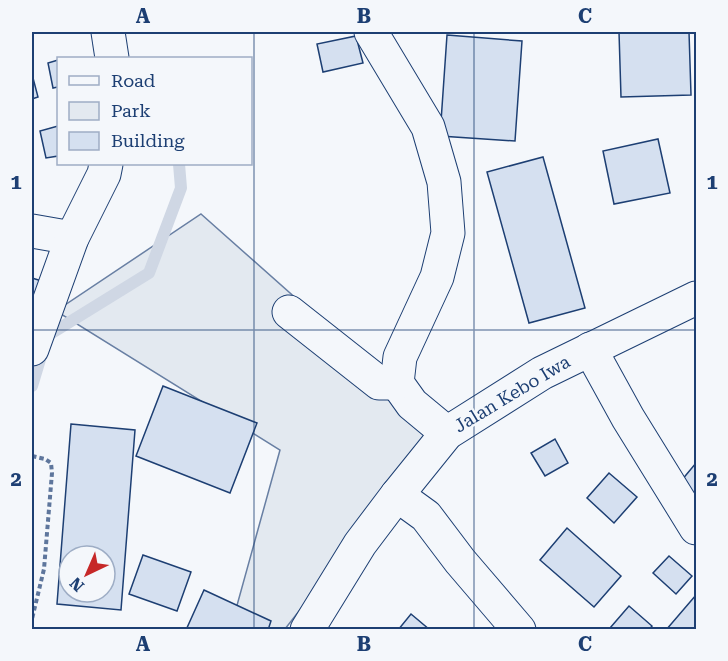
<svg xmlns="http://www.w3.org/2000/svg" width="728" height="661" viewBox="0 0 728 661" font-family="'Roboto Serif',serif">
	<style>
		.green { fill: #e3e9f0; stroke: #687fa3; stroke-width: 1.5 }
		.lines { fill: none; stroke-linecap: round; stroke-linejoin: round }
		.stream { stroke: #cfd7e4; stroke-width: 12 }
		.building { fill: #d5e0f0; stroke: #1d3f73; stroke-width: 1.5; fill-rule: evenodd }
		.minor-casing { stroke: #1d3f73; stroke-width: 35 }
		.path { stroke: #5e769c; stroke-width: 4; stroke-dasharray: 4.5 3; stroke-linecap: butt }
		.minor { stroke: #f4f7fb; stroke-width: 33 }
		.grid { fill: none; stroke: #1d3f73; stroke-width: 1.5; stroke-opacity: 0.55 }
		.labels { text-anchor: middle; stroke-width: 4.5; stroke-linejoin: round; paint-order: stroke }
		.street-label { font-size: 18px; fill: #1d3f73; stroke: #f4f7fb }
		.neatline { fill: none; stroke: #1d3f73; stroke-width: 2 }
		.grid-label { font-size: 20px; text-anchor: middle; font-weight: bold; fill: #1d3f73 }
	</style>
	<rect width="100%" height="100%" fill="#f4f7fb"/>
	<polygon class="green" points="201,214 442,428 285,629 243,630 231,627 280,450 56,311"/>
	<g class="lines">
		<polyline class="stream" points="32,386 47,336 149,273 181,188 179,164"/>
	</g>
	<g class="building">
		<polygon points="619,32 689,32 691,95 621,97"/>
		<polygon points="447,35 522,41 515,141 440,136"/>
		<polygon points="356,36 363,63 323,72 317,44"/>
		<polygon points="58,60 58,87 53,88 48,63"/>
		<polygon points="32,78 33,78 38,97 32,99"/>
		<polygon points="58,126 58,156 46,158 40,131"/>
		<polygon points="658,139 670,193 614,204 603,151"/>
		<polygon points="543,157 585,308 529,323 487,172"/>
		<polygon points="32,278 45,282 32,325"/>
		<polygon points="163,386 257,423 230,493 136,456"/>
		<path d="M71,424L135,430L121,610L57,604ZM69,556H105V592H69Z"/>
		<polygon points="555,439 568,463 545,476 531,453"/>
		<polygon points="696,463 696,505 676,487"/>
		<polygon points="609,473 637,497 614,523 587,498"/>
		<polygon points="567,528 621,576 594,607 540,560"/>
		<polygon points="143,555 191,572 177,611 129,594"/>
		<polygon points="669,556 692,576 676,594 653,573"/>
		<polygon points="204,590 271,621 268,630 186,630"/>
		<polygon points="696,595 696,630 666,630"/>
		<polygon points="629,606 652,626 649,630 612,630 610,628"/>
		<polygon points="411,614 430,630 398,630"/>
	</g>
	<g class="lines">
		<defs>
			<g id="minor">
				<polyline points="108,32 112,58"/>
				<polyline points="371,32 428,127 444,182 448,233 437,277 400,357 397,383 412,404 447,433"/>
				<polyline points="32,231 72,238"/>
				<polyline points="289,312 379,383 397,383"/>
				<polyline points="32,349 72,238 104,174 106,164"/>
				<polyline points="590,349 628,418 696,528"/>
				<polyline points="397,495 426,516 460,561 519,630"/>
				<polyline points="307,630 360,544 397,495 447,433 542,373 696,298"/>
			</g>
		</defs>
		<use href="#minor" class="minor-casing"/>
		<polyline class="path" points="32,456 45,459 51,463 52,473 44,569 32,619"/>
		<use href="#minor" class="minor"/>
	</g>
	<path class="grid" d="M254,32V630M474,32V630M32,330H696"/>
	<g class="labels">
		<g class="street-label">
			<text transform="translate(512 394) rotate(-31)" y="6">Jalan Kebo Iwa</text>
		</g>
	</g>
	<rect width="728" height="661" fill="none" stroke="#f4f7fb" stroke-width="66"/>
	<rect x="57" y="57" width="195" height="108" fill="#f4f7fb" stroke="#9eadc5" stroke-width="1.5"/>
	<rect x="69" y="76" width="30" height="9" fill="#f4f7fb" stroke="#9eadc5" stroke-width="1.5"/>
	<text x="111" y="87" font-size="18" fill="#1d3f73">Road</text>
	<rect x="69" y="102" width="30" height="18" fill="#e3e9f0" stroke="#9eadc5" stroke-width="1.5"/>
	<text x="111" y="117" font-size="18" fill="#1d3f73">Park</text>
	<rect x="69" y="132" width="30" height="18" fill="#d5e0f0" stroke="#9eadc5" stroke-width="1.5"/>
	<text x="111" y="147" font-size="18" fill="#1d3f73">Building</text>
	<g transform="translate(87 574) rotate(224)"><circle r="28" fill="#f4f7fb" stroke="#9eadc5" stroke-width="1.5"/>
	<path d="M0-4.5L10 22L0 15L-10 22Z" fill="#c62828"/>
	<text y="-9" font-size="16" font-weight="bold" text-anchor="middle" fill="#1d3f73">N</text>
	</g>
	<rect x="33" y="33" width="662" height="595" class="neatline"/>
	<g class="grid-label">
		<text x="143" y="23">A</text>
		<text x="364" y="23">B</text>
		<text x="585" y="23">C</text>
		<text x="16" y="189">1</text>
		<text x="712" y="189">1</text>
		<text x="16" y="486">2</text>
		<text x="712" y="486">2</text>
		<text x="143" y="651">A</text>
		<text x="364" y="651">B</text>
		<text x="585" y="651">C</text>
	</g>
</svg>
